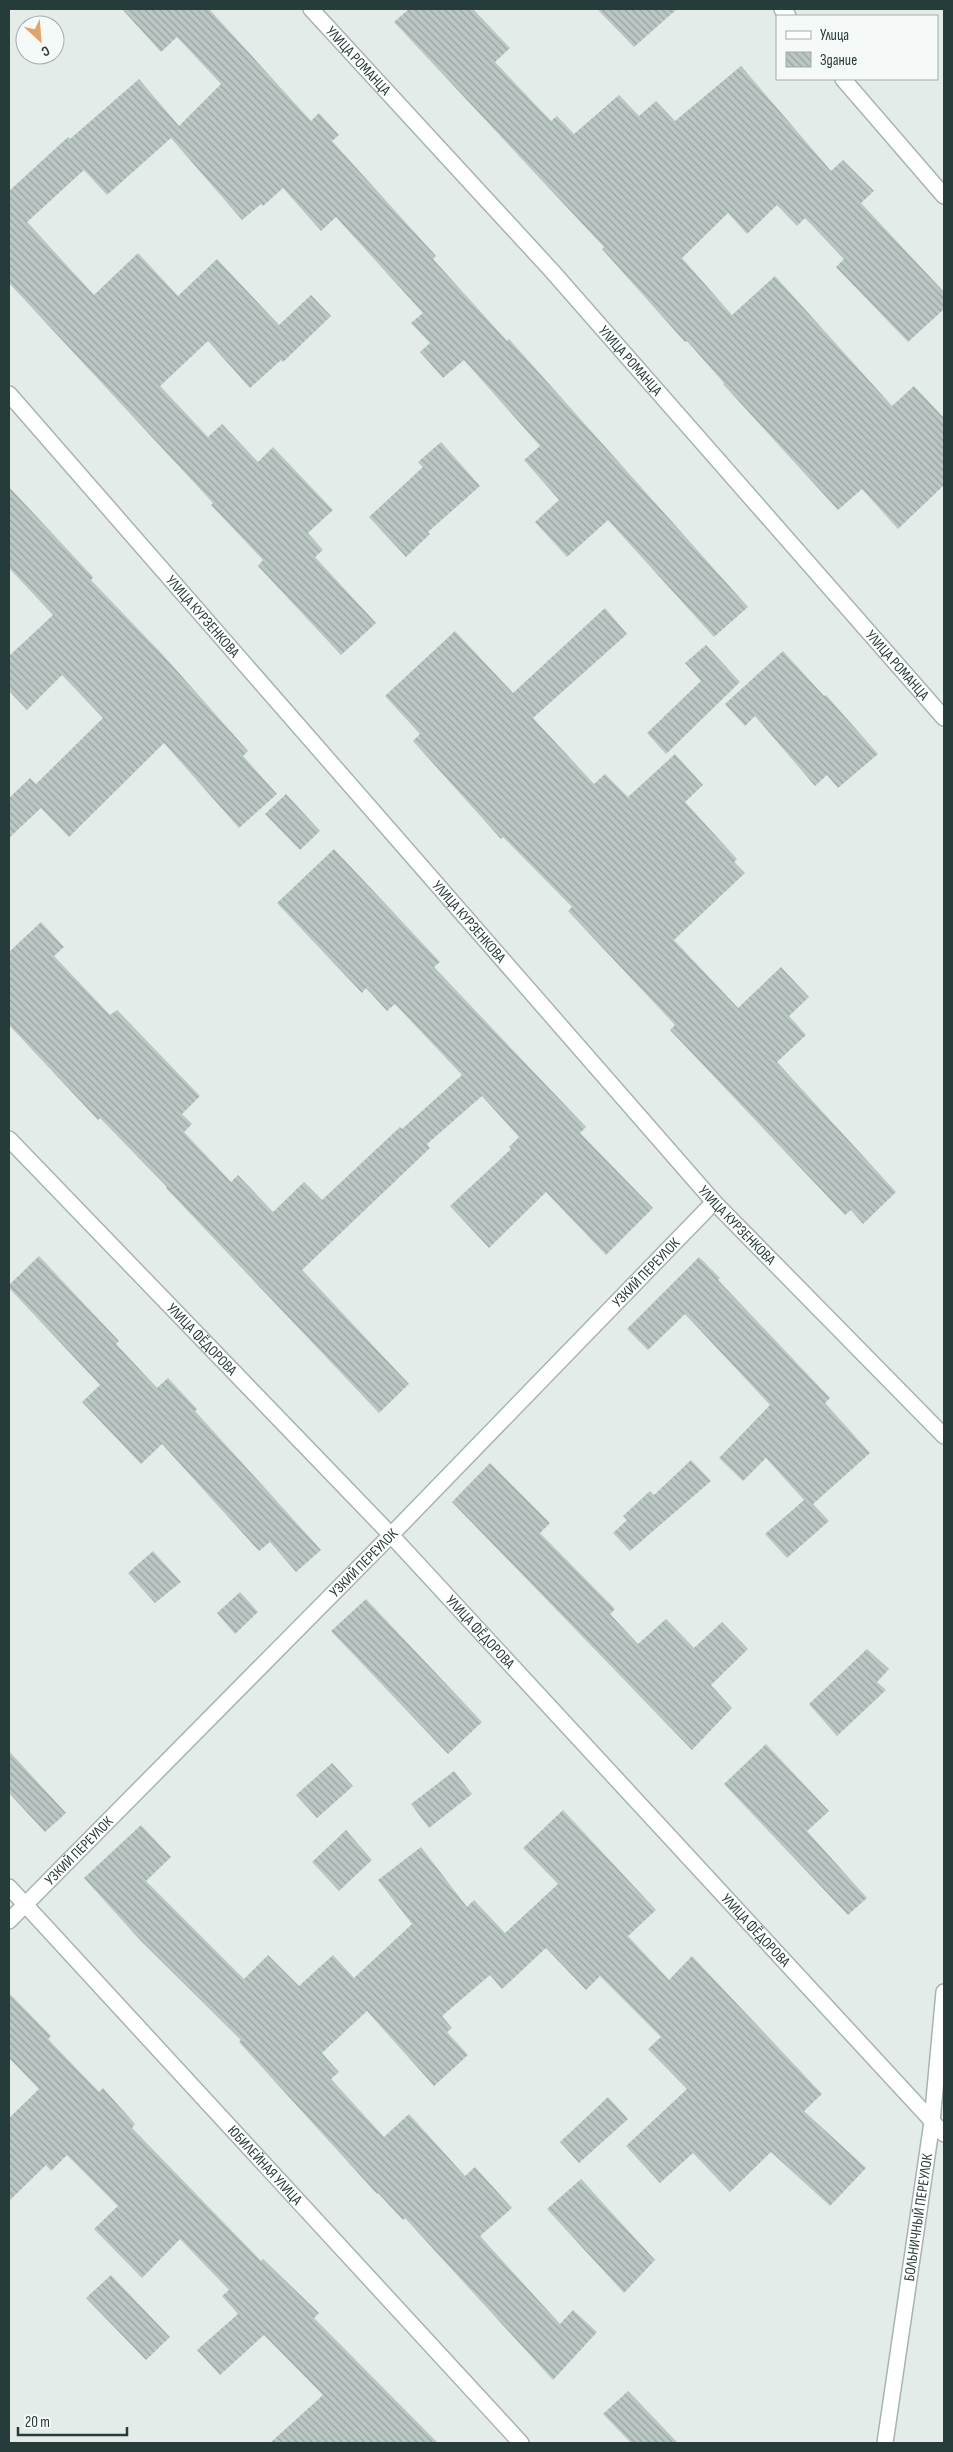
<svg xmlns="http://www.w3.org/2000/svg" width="953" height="2452" viewBox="0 0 953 2452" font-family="'Sofia Sans Condensed',sans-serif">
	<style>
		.building { fill: url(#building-back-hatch) }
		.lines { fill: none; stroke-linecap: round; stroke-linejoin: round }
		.street-casing { stroke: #a7b4b2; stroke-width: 18 }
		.street { stroke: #fff; stroke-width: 15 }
		.labels { text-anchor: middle; stroke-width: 5; stroke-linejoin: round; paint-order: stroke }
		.street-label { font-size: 15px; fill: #263c3b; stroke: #f5f9f8 }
	</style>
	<defs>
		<pattern id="building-back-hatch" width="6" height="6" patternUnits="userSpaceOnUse" patternTransform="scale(1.25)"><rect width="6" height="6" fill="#bac7c4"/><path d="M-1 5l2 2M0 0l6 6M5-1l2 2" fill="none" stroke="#97a3a0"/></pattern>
	</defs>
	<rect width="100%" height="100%" fill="#e4ecea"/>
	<g class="building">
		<polygon points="122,9 209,9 311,121 319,113 339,135 332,141 436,256 433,259 507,341 509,339 748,607 714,637 608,520 567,557 535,522 559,500 524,460 540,446 464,360 443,378 420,352 430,343 411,323 423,313 336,217 321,231 283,188 263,206 261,204 242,220 171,138 107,195 84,170 27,222 94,295 138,253 178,296 217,259 279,325 311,295 331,316 283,362 281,360 250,388 208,341 160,386 208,437 222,424 258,462 273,447 333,510 308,533 323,550 315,557 376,623 341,655 258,566 263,560 211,505 213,503 9,283 9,191 68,137 70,139 139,79 179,126 221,84 177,37 161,52"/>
		<polygon points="409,9 473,9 510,48 495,62 551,121 557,116 574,134 619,95 639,116 656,101 675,121 741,66 831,171 843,160 874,191 861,203 944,292 944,309 908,342 836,267 844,259 805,218 797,226 777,205 747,234 728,213 682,258 732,315 775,276 892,406 914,386 944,418 944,485 898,529 862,489 838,510 723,384 724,383 687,341 685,342 602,249 604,247 394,22"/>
		<polygon points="597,9 677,9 634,47"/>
		<polygon points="441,442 480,486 428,532 430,534 406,557 369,517 423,467 418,462"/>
		<polygon points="9,487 93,577 91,580 163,655 248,751 243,756 277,794 239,828 164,743 69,837 41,808 9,838 9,798 30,778 36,784 103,718 62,675 27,710 9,691 9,656 53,615 9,568"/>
		<polygon points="605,608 627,634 533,718 594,784 605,774 628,797 675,754 703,785 685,802 737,859 734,862 745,873 674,940 738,1008 781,967 809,997 789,1016 806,1035 777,1062 896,1192 863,1224 851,1210 845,1215 670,1030 675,1025 568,911 572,907 503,837 501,839 413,741 420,734 385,696 455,631 513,693"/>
		<polygon points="706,645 740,682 666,754 647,733 701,681 685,663"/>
		<polygon points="783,651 824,696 826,695 878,754 838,788 827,775 815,786 755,716 745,726 725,704"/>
		<polygon points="286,794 320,831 300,850 265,814"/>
		<polygon points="334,849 440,962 434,967 586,1127 580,1133 653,1208 606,1255 546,1192 489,1248 450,1206 511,1149 509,1147 519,1137 482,1096 427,1144 430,1148 302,1270 409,1384 379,1413 166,1188 167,1187 100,1118 98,1120 9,1025 9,952 41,922 64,947 54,956 110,1015 117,1010 200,1096 182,1114 192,1124 184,1132 231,1182 238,1175 273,1212 304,1182 322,1200 400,1127 402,1129 462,1075 395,1004 387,1011 366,988 362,993 277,903"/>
		<polygon points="39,1256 119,1341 116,1344 157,1388 168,1378 197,1409 195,1411 321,1550 296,1572 270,1542 259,1551 162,1444 141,1464 82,1402 100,1385 9,1288 9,1285"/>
		<polygon points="699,1257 720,1278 718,1280 830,1398 825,1403 870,1453 813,1504 829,1521 787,1558 765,1534 804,1500 766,1458 743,1481 719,1458 770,1405 685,1314 648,1350 627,1329"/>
		<polygon points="691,1460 711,1481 630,1551 613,1533 627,1520 623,1516 650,1491 654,1495"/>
		<polygon points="490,1463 550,1523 540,1533 615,1609 610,1614 638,1644 666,1619 694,1648 722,1622 748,1649 711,1685 732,1708 692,1750 452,1502"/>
		<polygon points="153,1551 181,1582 155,1603 128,1573"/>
		<polygon points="240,1592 258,1612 235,1634 217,1613"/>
		<polygon points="366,1599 482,1722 448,1754 331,1631"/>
		<polygon points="867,1649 889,1669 877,1682 886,1690 837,1736 809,1704"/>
		<polygon points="766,1744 829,1811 807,1831 867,1898 848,1915 724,1784"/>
		<polygon points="9,1751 66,1813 45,1832 9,1793"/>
		<polygon points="332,1763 353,1786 317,1818 296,1795"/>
		<polygon points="454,1771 472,1794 429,1828 411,1804"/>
		<polygon points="563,1810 656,1910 628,1936 669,1980 692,1956 822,2094 804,2111 866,2168 830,2206 771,2152 730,2192 693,2153 660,2183 626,2146 687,2089 648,2049 661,2037 600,1976 586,1990 546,1948 502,1989 490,1975 442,2016 452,2028 447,2032 468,2055 434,2086 367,2011 322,2053 339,2072 331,2079 384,2137 409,2114 465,2176 475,2167 512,2208 480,2236 560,2324 573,2310 597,2332 553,2380 405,2218 403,2220 378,2193 377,2194 239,2042 241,2040 140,1940 84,1878 141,1825 171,1857 146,1881 244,1979 268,1955 299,1986 333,1955 354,1978 412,1924 378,1880 421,1847 467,1907 474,1900 505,1933 558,1884 523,1848"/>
		<polygon points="346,1830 372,1860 339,1891 312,1862"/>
		<polygon points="9,1993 51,2036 48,2039 99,2092 103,2088 135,2124 132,2128 261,2261 263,2259 319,2313 314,2318 438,2443 270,2443 323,2395 264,2335 220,2375 197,2350 238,2314 222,2296 229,2290 180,2239 142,2278 94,2229 118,2206 67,2155 51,2171 46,2165 9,2201 9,2118 39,2089 9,2058"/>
		<polygon points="608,2097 628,2119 579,2163 560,2142"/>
		<polygon points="581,2179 655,2260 624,2293 547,2209"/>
		<polygon points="111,2275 170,2337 146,2360 86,2298"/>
		<polygon points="628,2391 678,2443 631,2443 603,2414"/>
	</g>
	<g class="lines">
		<defs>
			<g id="street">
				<path id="s1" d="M311,9L552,271L944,718"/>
				<polyline points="782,9 788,16"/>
				<polyline points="843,79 944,196"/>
				<path id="s2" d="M9,394L714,1202L944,1436"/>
				<path id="s3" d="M9,1139L391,1535L944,2134"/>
				<path id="s4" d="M9,1887L521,2443"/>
				<path id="s5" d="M9,1921L391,1535L714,1202"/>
				<path id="s6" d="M885,2443L932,2122L944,1992"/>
			</g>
		</defs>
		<use href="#street" class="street-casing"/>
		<use href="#street" class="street"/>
	</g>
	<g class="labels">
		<g class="street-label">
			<text dy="5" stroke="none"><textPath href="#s1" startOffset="70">УЛИЦА РОМАНЦА</textPath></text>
			<text dy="5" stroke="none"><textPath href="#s1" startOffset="475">УЛИЦА РОМАНЦА</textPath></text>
			<text dy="5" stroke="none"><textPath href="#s2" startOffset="295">УЛИЦА КУРЗЕНКОВА</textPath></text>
			<text dy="5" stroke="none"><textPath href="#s1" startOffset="880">УЛИЦА РОМАНЦА</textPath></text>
			<text dy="5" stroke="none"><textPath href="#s2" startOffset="700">УЛИЦА КУРЗЕНКОВА</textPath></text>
			<text dy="5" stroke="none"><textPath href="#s2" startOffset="1105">УЛИЦА КУРЗЕНКОВА</textPath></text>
			<text dy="5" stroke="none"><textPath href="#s5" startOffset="909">УЗКИЙ ПЕРЕУЛОК</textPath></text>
			<text dy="5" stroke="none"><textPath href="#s3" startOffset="278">УЛИЦА ФЁДОРОВА</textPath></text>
			<text dy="5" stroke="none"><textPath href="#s5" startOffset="504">УЗКИЙ ПЕРЕУЛОК</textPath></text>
			<text dy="5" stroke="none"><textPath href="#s3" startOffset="682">УЛИЦА ФЁДОРОВА</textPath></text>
			<text dy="5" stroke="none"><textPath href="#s5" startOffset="99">УЗКИЙ ПЕРЕУЛОК</textPath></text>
			<text dy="5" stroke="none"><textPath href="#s3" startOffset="1088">УЛИЦА ФЁДОРОВА</textPath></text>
			<text dy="5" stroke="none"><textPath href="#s4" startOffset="378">ЮБИЛЕЙНАЯ УЛИЦА</textPath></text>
			<text dy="5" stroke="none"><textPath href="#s6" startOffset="228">БОЛЬНИЧНЫЙ ПЕРЕУЛОК</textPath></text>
		</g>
	</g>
	<rect width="953" height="2452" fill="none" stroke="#263c3b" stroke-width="20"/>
	<rect x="776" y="15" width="162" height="65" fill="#f5f9f8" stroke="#a2adac"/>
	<rect x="786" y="31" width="25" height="8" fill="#ffffff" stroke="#a2adac"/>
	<text x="820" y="40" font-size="15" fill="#263c3b">Улица</text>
	<rect x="786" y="52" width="25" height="15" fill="url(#building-back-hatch)" stroke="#a2adac"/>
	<text x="820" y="65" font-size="15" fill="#263c3b">Здание</text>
	<g transform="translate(40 40) rotate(154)"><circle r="24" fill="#f5f9f8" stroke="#a2adac"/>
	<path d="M0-4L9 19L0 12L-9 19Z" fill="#e2a46d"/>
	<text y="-8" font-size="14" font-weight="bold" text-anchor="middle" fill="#263c3b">С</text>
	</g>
	<path d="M18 2427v8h109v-8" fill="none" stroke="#263c3b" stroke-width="2.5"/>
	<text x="25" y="2427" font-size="15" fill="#263c3b" stroke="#f5f9f8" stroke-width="4" paint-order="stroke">20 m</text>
</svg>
